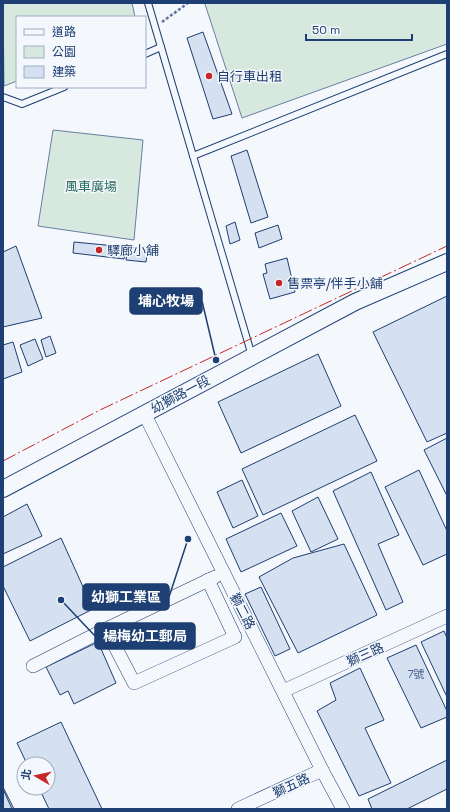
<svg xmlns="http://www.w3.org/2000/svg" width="450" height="812" viewBox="0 0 450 812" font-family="'Space Grotesk','Noto Sans TC',sans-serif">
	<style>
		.green { fill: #d7e8df; stroke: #687fa3 }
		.building { fill: #d5e0f0; stroke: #1d3f73 }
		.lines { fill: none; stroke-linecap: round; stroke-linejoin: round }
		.service-casing { stroke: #1d3f73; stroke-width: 8 }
		.minor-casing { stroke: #1d3f73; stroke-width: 14 }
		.tertiary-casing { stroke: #1d3f73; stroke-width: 18 }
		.path { stroke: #5e769c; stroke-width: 2.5; stroke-dasharray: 3 2; stroke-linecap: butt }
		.service { stroke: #f4f7fb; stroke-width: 6 }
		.minor { stroke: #f4f7fb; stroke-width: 13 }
		.tertiary { stroke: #f4f7fb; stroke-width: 16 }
		.power { stroke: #c62828; stroke-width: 1; stroke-dasharray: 14 3 2 3; stroke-linecap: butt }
		.poi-dot { fill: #c62828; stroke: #f4f7fb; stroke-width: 1.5 }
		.labels { text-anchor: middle; stroke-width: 3; stroke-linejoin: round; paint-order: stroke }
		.number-label { font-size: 11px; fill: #4b6792 }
		.poi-label { font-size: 13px; fill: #1d3f73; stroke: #f4f7fb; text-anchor: start }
		.park-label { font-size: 13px; fill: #2c6c60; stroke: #f4f7fb }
		.street-label { font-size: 13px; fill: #1d3f73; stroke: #f4f7fb }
		.leader { fill: none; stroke: #1d3f73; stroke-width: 1.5 }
		.callout-dot { fill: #1d3f73; stroke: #f4f7fb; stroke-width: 1.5 }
		.callout { fill: #1d3f73; stroke: #1d3f73; stroke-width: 1.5 }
		.callout-label { font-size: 14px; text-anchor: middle; font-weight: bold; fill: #fff }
	</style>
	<rect width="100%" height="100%" fill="#f4f7fb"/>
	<g class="green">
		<polygon points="3,3 132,3 135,17 17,17 17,81 4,86"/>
		<polygon points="206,3 447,3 447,44 242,118 205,4"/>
		<polygon points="53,130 143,140 134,240 38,226"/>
	</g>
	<g class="building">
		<polygon points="203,32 232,114 213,119 187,38"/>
		<polygon points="247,150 268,217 251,223 231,156"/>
		<polygon points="235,222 240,240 230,244 226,226"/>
		<polygon points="278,225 282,239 259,248 255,233"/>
		<polygon points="74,242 126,247 124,259 73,253"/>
		<polygon points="16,246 42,318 3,327 3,252"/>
		<polygon points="128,247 148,248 146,262 126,260"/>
		<polygon points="287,258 295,292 270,299 263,274 267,273 265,264"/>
		<polygon points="447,296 447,433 427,442 373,332"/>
		<polygon points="50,336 56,353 46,357 41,340"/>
		<polygon points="35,339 43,359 28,366 20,345"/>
		<polygon points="13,342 22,372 3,379 3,345"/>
		<polygon points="318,354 341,406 241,453 218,402"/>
		<polygon points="355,415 377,461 263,515 242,469"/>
		<polygon points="447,438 447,496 424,450"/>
		<polygon points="419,470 447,531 447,554 423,565 385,487"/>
		<polygon points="371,472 399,535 378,544 403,602 386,610 333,491"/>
		<polygon points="242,480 258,516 233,528 217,492"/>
		<polygon points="318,497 338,539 311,552 292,511"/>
		<polygon points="27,504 42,536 3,554 3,517"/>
		<polygon points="281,513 297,546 241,572 226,539"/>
		<polygon points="61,538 93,609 30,641 3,586 3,567"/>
		<polygon points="344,544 377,615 298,653 259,577 293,558"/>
		<polygon points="261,587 290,649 275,656 245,594"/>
		<polygon points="444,631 447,638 447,697 421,642"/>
		<polygon points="98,642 116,683 74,704 68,691 60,695 46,667"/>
		<polygon points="416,645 447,711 447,717 421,728 387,658"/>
		<polygon points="360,668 384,720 365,728 391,783 359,796 317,711 336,700 330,683"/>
		<polygon points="61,722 102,809 49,809 39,788 48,788 48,764 27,764 17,743"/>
		<polygon points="447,760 447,789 407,809 372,809 368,799"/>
		<polygon points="3,787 14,809 3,809"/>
		<polygon points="3,789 12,809 3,809"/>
	</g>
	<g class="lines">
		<defs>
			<g id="service">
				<polyline points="148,3 252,356"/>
				<polyline points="145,54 161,47"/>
				<polyline points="3,97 22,104 64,87"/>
				<polyline points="193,156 447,54"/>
			</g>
			<g id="minor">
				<polyline points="144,413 322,770 343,809"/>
				<polyline points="106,629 134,683 235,637 208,580"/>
				<polyline points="33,666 106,629 215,577"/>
				<polyline points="283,691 447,616"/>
				<polyline points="238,809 322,770"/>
			</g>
			<polyline id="tertiary" points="3,489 355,302 447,262"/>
		</defs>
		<use href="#service" class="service-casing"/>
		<use href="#minor" class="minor-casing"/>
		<use href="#tertiary" class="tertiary-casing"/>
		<polyline class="path" points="162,22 188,3"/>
		<use href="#service" class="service"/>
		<use href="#minor" class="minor"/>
		<use href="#tertiary" class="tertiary"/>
		<polyline class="power" points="3,461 100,410 447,246"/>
	</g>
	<g class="poi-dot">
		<circle cx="209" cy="76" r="4"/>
		<circle cx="99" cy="250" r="4"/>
		<circle cx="279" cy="283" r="4"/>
	</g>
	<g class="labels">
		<g class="number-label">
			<text x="416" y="678">7號</text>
		</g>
		<g class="poi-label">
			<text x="217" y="81">自行車出租</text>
			<text x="107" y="255">驛廊小舖</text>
			<text x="287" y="288">售票亭/伴手小舖</text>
		</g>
		<g class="park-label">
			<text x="91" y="191">風車廣場</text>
		</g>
		<g class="street-label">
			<text transform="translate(180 394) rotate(-28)" y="5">幼獅路一段</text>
			<text transform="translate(243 611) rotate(63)" y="5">獅二路</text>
			<text transform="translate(365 654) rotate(-24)" y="5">獅三路</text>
			<text transform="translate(291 785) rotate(-25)" y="5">獅五路</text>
		</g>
	</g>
	<path class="leader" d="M216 360L202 301M188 539L169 597M61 600L95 636"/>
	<g class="callout-dot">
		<circle cx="216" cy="360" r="4"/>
		<circle cx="188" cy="539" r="4"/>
		<circle cx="61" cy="600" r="4"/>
	</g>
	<g class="callout">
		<rect x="130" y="288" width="72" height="26" rx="4"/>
		<rect x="83" y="584" width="86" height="26" rx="4"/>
		<rect x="95" y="623" width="100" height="26" rx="4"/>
	</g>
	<g class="callout-label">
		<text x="166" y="306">埔心牧場</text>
		<text x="126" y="602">幼獅工業區</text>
		<text x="145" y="641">楊梅幼工郵局</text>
	</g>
	<rect width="450" height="812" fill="none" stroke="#1d3f73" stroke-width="8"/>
	<rect x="16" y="16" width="130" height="72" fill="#f4f7fb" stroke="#9eadc5"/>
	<rect x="24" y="29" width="20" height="6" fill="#f4f7fb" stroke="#9eadc5"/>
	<text x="52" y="36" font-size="12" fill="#1d3f73">道路</text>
	<rect x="24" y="46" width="20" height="12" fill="#d7e8df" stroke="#9eadc5"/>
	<text x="52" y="56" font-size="12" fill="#1d3f73">公園</text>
	<rect x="24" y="66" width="20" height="12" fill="#d5e0f0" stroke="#9eadc5"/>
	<text x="52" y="76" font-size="12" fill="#1d3f73">建築</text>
	<g transform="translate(36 776) rotate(279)"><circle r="19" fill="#f4f7fb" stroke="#9eadc5"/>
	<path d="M0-3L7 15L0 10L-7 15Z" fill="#c62828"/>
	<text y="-6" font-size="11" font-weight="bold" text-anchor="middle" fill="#1d3f73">北</text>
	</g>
	<path d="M306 34v6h106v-6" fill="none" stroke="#1d3f73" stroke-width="2"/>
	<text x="312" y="34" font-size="12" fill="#1d3f73" stroke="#f4f7fb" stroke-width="3" paint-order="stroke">50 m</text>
</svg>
